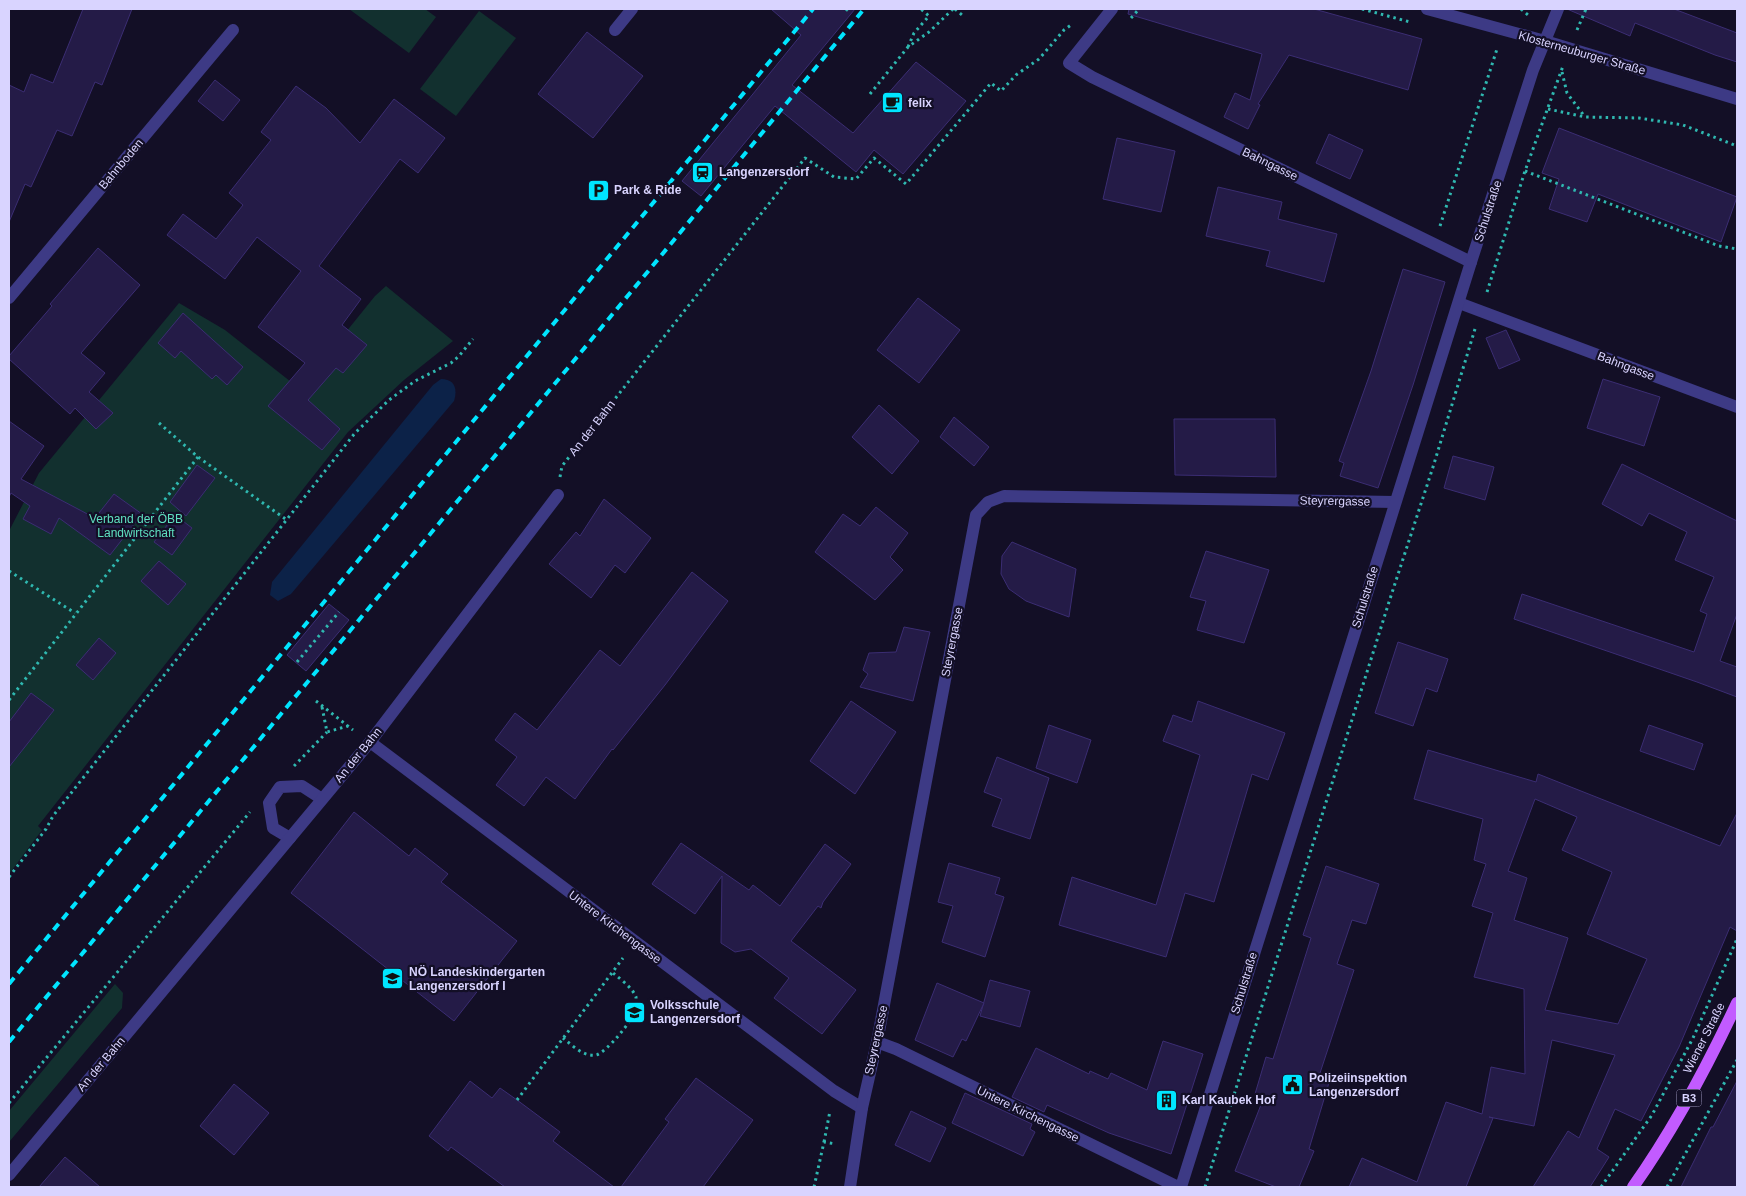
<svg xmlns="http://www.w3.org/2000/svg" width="1746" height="1196" viewBox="0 0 1746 1196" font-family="Arial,sans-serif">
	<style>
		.green { fill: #12302f }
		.water { fill: #0c2248 }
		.building { fill: #241b47; stroke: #3b2d73; fill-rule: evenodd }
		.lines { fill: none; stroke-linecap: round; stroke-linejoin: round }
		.path { stroke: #2fb8b0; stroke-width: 3; stroke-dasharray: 2.5 4; stroke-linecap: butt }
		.service { stroke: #3d3a85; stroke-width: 12 }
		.minor { stroke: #3d3a85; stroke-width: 12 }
		.primary { stroke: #c25bff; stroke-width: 12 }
		.rail { stroke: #00e5ff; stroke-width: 4; stroke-dasharray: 8 6; stroke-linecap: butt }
		.labels { text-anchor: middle; stroke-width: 4.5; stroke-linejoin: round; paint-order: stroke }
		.shield { fill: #130f26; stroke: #9e99be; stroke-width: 1 }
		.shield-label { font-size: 11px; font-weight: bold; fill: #d9d4ff }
		.street-label { font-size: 12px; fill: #d9d4ff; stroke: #130f26 }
		.poi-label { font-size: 12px; font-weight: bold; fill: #d9d4ff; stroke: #130f26; text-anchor: start }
		.park-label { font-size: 12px; fill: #5fe0c0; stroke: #130f26 }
	</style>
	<rect width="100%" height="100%" fill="#130f26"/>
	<g class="green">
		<polygon points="349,9 425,9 436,17 409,53"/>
		<polygon points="479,11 516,38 456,116 420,89"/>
		<polygon points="386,286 453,341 404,380 348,432 38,826 42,830 9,874 9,531 39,473 179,303 225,330 300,389 375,296"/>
		<polygon points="115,984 123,993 122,1008 9,1142 9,1111"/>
	</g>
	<path class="water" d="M441,379C454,379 458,388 454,401L291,594L278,601L270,595L272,582L433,385Z"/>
	<g class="building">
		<polygon points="83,9 132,9 102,85 95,82 72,136 57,130 31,187 25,184 9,222 9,85 24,92 31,74 53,83"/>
		<polygon points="771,9 855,9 792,85 853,133 916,62 966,101 903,174 874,150 856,172 775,106 701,196 682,181 801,35"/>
		<polygon points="1129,9 1314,9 1422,39 1408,90 1289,55 1258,104 1260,105 1248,129 1224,117 1235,93 1250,100 1262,54 1128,14"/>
		<polygon points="1567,9 1674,9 1737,33 1737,62 1715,55 1635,23 1630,36"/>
		<polygon points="587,32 643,76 593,138 538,94"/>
		<polygon points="215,80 240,100 223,121 198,101"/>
		<polygon points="296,86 326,108 360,143 394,99 445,138 418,173 400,159 319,266 361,299 342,325 367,345 343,373 336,368 308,400 340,429 322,450 268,406 305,363 258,327 301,271 257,237 225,279 167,235 183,214 216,239 243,205 229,193 271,140 261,132"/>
		<polygon points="1559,128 1737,197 1721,242 1598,194 1587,222 1549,209 1559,179 1542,173"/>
		<polygon points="1329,134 1363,150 1350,179 1316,163"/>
		<polygon points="1117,138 1175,151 1161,212 1103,199"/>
		<polygon points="1218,187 1282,202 1278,219 1337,234 1324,282 1266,266 1270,251 1206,236"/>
		<polygon points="98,248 140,285 81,353 105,373 89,392 113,413 96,429 75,408 70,414 9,359 9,356 52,306 50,304"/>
		<polygon points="1403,269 1445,282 1413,385 1378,488 1340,476 1344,463 1339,461 1371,371"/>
		<polygon points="918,298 960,330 919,383 877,350"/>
		<polygon points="183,313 243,367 227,385 216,375 212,379 181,351 175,358 158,343"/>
		<polygon points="1506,330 1520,360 1499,369 1486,338"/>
		<polygon points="1603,379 1660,397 1644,446 1587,428"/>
		<polygon points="879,405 919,441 892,474 852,437"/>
		<polygon points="954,417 989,447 974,466 940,437"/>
		<polygon points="1174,419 1275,419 1276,477 1175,475"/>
		<polygon points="9,421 44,446 21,479 95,518 114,494 142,514 110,555 59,518 51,534 23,519 30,506 11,493 9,497"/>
		<polygon points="1453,456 1494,467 1485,500 1444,488"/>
		<polygon points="1622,464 1737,521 1737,614 1720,661 1737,667 1737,697 1697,682 1514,619 1522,594 1694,652 1707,614 1700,611 1714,577 1675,560 1687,532 1649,513 1642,526 1602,504"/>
		<polygon points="197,465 215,478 186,516 170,502"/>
		<polygon points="604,499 651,538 625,573 615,565 591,598 549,564 576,532 580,536"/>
		<polygon points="876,507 908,533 890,557 903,570 875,600 815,552 843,514 860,526"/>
		<polygon points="175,515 192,528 172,555 154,542"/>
		<polygon points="1012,542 1076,569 1069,617 1026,601 1009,589 1001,574 1002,556"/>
		<polygon points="1206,551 1269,570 1244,643 1197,630 1206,601 1190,597"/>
		<polygon points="159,561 186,584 168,605 141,581"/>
		<polygon points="692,572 728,601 665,685 613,750 612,749 575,799 546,777 524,806 496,785 517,757 495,740 515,713 537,730 600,650 620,666"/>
		<polygon points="329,604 349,620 306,671 287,655"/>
		<polygon points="904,627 930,632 913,701 860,687 868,674 863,670 869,653 896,652"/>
		<polygon points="99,638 116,653 93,680 76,665"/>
		<polygon points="1398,642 1448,659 1437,692 1426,688 1413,726 1375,713"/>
		<polygon points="31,693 54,710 9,767 9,722"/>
		<polygon points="851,701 896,732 855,794 810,761"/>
		<polygon points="1198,701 1285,733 1268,780 1252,774 1214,902 1185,893 1166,957 1059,925 1072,877 1156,905 1200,755 1163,741 1173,715 1192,722"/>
		<polygon points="1049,725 1091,740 1077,783 1036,768"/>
		<polygon points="1649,725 1703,744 1694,770 1640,751"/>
		<path d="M1428,750L1536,782L1538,774L1720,846L1737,813V931L1730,927L1679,1047L1641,1121L1615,1109L1597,1149L1609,1157L1590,1187H1533L1568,1131L1579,1138L1615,1055L1552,1040L1534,1126L1489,1117L1493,1118L1466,1187H1349L1362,1158L1417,1182L1446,1102L1482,1114L1491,1067L1525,1074L1524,989L1474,977L1493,913L1472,906L1486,864L1474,860L1483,819L1414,799ZM1535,799L1577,817L1562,850L1612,872L1587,934L1647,959L1618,1024L1545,1010L1568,938L1514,920L1527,878L1508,871Z"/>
		<polygon points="997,757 1049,778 1030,839 992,826 1002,799 984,792"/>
		<polygon points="354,812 409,856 415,848 448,874 441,882 517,941 454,1021 291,893"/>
		<polygon points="681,843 749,890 753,885 780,906 825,844 851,864 823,902 821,908 818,906 791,941 856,990 822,1034 774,998 789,978 751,949 735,952 721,943 722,876 695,914 652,884"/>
		<polygon points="949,863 1000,878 995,894 1004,897 985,957 942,942 953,906 938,902"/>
		<polygon points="1326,866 1379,884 1366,924 1352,920 1337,964 1354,970 1320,1073 1331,1076 1309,1149 1314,1151 1299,1187 1276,1187 1235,1171 1264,1097 1255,1094 1266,1057 1273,1059 1311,938 1303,935"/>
		<polygon points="990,980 1030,991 1020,1027 980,1016"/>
		<polygon points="937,983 984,1003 966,1041 962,1039 953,1057 915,1040"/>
		<polygon points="1163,1041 1203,1054 1171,1154 1109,1133 1047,1105 1044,1112 1012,1097 1036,1048 1089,1074 1090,1071 1108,1079 1111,1073 1147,1090"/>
		<polygon points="696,1078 753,1120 703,1187 621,1187 669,1122 665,1119"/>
		<polygon points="470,1081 492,1098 500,1088 517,1100 560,1132 553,1141 614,1187 505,1187 451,1147 448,1151 429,1136"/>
		<polygon points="1737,1081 1737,1187 1681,1187 1711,1127 1713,1127"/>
		<polygon points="234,1084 269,1113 234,1155 200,1126"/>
		<polygon points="965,1093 1032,1124 1030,1129 1035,1132 1023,1156 952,1123"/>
		<polygon points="911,1111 946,1128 930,1162 895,1145"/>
		<polygon points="65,1157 100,1187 39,1187"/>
	</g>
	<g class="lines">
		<g class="path">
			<polyline points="846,9 851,13"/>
			<polyline points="955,9 962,15"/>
			<polyline points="1362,9 1410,22"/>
			<polyline points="1521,9 1528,15"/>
			<polyline points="1131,18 1139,9"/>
			<polyline points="1577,30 1586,9"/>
			<polyline points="908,47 914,33 929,16 921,9"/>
			<polyline points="1562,72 1567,93 1585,117"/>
			<polyline points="870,94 908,47 929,32 953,9"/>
			<polyline points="1548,109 1585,117 1639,118 1683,125 1737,146"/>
			<polyline points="1525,171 1719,246 1737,249"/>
			<polyline points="1440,226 1497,49"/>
			<polyline points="1487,292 1525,171 1563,66"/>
			<polyline points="159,423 198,457 287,520"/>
			<polyline points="560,477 562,466 805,158 834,177 856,179 874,158 906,184 991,83 1001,91 1016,75 1039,59 1064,30 1071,25"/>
			<polyline points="9,571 75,613"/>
			<polyline points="297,662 339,612"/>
			<polyline points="9,700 198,457"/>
			<polyline points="316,701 353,730"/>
			<polyline points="322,707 327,732 348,726"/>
			<polyline points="294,766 327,732"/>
			<polyline points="9,877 46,829 53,816 355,433 389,400 415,381 451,363 459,356 473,339"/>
			<path d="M563,1038C572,1045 583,1057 596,1055C606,1053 634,1019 636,1009C637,1006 636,1000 636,997C632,987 620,979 612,972"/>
			<polyline points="517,1100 623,958"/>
			<polyline points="9,1103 250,812"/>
			<polyline points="824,1142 830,1111"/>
			<polyline points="814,1187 824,1142 836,1144"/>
			<polyline points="1205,1187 1389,602 1433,467 1475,329"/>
			<polyline points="1601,1187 1652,1115 1693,1038 1737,939"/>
			<polyline points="1667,1187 1737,1060"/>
		</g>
		<g class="service">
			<polyline points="615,30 632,9"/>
			<polyline points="1459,303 1737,407"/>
		</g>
		<g class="minor">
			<polyline points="1112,9 1069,63 1092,77 1471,262"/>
			<polyline points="1427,9 1545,41 1737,99"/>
			<polyline points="9,298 233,30"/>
			<polyline points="370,742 834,1091 862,1108"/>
			<polyline points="290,838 273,828 269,803 280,787 302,786 322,799"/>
			<polyline points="877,1042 896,1049 1178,1187"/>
			<polyline points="9,1175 370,742 558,495"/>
			<polyline points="850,1187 862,1108 877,1042 976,515 988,502 1004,496 1395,502"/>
			<polyline points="1181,1187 1471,262 1533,70 1558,9"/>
		</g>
		<path class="primary" d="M1633,1187C1674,1129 1707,1067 1737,1003"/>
		<g class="rail">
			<polyline points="9,984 813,9"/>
			<polyline points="9,1042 674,240 864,9"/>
		</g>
	</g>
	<defs>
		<symbol id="cafe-square" viewBox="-11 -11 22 22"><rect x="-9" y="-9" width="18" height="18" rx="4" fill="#00e5ff" stroke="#130f26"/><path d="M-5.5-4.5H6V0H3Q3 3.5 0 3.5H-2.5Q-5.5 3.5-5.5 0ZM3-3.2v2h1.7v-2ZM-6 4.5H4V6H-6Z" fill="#111"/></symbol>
		<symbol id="station-square" viewBox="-11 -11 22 22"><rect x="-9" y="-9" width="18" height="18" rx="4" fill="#00e5ff" stroke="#130f26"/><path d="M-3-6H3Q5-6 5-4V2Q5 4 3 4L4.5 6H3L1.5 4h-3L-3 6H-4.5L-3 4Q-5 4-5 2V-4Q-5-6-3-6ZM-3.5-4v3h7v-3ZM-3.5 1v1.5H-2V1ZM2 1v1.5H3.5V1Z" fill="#111"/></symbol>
		<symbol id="parking-square" viewBox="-11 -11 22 22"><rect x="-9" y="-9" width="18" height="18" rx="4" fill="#00e5ff" stroke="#130f26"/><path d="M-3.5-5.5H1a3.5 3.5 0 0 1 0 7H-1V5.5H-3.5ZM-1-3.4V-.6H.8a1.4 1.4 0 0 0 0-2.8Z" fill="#111"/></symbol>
		<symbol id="school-square" viewBox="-11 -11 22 22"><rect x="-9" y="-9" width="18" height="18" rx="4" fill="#00e5ff" stroke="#130f26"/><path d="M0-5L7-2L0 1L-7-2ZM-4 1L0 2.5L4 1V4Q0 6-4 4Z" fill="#111"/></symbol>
		<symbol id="civic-square" viewBox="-11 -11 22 22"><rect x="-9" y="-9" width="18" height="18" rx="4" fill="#00e5ff" stroke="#130f26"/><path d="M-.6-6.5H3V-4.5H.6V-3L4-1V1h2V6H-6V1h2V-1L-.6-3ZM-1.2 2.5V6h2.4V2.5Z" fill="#111"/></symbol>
		<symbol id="building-square" viewBox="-11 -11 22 22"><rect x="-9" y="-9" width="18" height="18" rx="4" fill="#00e5ff" stroke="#130f26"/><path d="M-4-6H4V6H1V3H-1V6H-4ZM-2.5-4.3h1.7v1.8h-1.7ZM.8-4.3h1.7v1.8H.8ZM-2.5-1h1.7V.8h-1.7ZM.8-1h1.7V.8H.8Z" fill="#111"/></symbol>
	</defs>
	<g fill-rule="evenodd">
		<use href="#cafe-square" x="880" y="90" width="25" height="25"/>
		<use href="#station-square" x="690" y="160" width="25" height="25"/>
		<use href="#parking-square" x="586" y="178" width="25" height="25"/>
		<use href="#school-square" x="380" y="966" width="25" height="25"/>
		<use href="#school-square" x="622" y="1000" width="25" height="25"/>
		<use href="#civic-square" x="1280" y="1072" width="25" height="25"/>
		<use href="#building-square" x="1154" y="1088" width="25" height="25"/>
	</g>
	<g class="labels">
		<rect class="shield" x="1676.5" y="1089.5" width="25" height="17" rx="4"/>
		<g class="shield-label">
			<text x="1689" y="1102">B3</text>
		</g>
		<g class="street-label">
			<text transform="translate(1582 53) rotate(16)" y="4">Klosterneuburger Straße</text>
			<text transform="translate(121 164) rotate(-50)" y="4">Bahnboden</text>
			<text transform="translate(1270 164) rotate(26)" y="4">Bahngasse</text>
			<text transform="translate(1488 211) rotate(-72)" y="4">Schulstraße</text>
			<text transform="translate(1626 366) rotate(21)" y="4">Bahngasse</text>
			<text transform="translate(592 428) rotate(-52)" y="4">An der Bahn</text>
			<text transform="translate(1335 501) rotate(1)" y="4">Steyrergasse</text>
			<text transform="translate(1365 597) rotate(-73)" y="4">Schulstraße</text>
			<text transform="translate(952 642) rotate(-79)" y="4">Steyrergasse</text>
			<text transform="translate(358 755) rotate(-51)" y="4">An der Bahn</text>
			<text transform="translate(615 927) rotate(37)" y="4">Untere Kirchengasse</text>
			<text transform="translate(1244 983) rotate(-73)" y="4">Schulstraße</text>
			<text transform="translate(1704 1038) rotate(-63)" y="4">Wiener Straße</text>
			<text transform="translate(876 1040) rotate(-78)" y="4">Steyrergasse</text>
			<text transform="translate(101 1064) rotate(-50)" y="4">An der Bahn</text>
			<text transform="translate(1028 1114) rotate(26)" y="4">Untere Kirchengasse</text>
		</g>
		<g class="poi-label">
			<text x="908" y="107">felix</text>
			<text x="719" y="176">Langenzersdorf</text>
			<text x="614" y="194">Park &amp; Ride</text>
			<text x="409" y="976">NÖ Landeskindergarten<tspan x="409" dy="14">Langenzersdorf I</tspan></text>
			<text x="650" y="1009">Volksschule<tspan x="650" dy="14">Langenzersdorf</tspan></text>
			<text x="1309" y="1082">Polizeiinspektion<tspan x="1309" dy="14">Langenzersdorf</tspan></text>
			<text x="1182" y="1104">Karl Kaubek Hof</text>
		</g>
		<g class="park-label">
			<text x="136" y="523">Verband der ÖBB<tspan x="136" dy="14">Landwirtschaft</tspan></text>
		</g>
	</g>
	<rect width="1746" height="1196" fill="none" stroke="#d9d4ff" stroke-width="20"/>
</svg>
